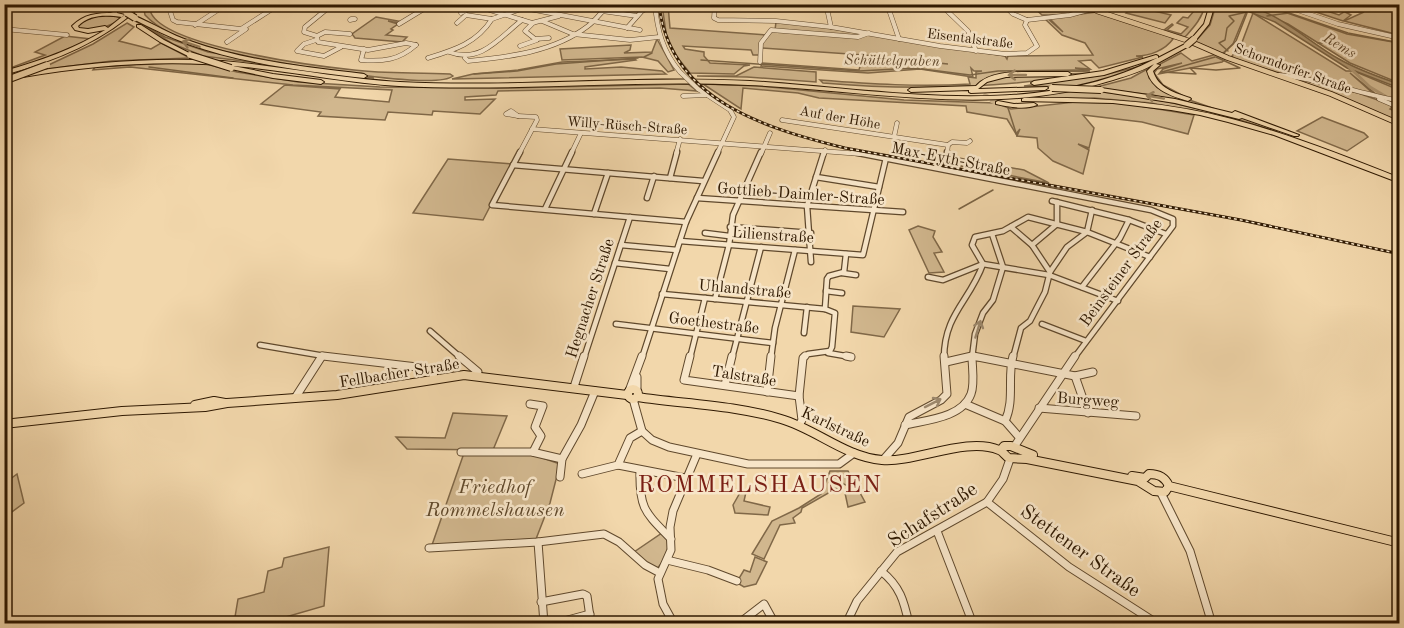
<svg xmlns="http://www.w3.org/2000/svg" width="1404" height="628" viewBox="0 0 1404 628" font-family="'Old Standard TT',serif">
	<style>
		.green { fill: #d1b78e; stroke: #806848; stroke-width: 1.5 }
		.water { fill: #af9671; stroke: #7b6444; stroke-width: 1.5 }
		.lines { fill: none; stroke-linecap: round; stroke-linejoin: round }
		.stream { stroke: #7b6444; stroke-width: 1.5 }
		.canal { stroke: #af9671; stroke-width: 3 }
		.highway-tunnel { stroke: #cbb189; stroke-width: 6; stroke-dasharray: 6 3; stroke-linecap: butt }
		.minor-far2-casing { stroke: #5f482c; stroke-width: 5 }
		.minor-far1-casing { stroke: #5f482c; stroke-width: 7 }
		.minor-casing { stroke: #5f482c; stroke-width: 9 }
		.major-far1-casing { stroke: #2e1801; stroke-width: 6 }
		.major-casing { stroke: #2e1801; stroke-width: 10 }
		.highway-casing { stroke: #2e1801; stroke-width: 2 }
		.minor-far2 { stroke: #f7e5c8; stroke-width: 4 }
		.minor-far1 { stroke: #f7e5c8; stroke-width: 4.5 }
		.minor { stroke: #f7e5c8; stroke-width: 7 }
		.major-far1 { stroke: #f2d7ab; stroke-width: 4.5 }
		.major { stroke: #f2d7ab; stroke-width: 8 }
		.highway { fill: #f2d7ab; fill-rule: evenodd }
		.rail-casing { stroke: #2e1801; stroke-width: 3 }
		.rail { stroke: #f7e5c8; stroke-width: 1.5; stroke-dasharray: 3; stroke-linecap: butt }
		.minor-bridge-casing { stroke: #5f482c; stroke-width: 5; stroke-linecap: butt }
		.highway-bridge-casing { stroke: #2e1801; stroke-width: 8; stroke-linecap: butt }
		.minor-bridge { stroke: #f7e5c8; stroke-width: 4 }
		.highway-bridge { stroke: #f2d7ab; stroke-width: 6 }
		.oneway { stroke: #9a815e }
		.oneway2 { stroke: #9d896e }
		.labels { text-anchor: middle; stroke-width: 5; stroke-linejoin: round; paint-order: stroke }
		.far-street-label { font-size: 14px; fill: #2e1801; stroke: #f7e5c8 }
		.far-water-label { font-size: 15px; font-style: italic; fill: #624a2e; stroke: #f7e5c8 }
		.street-label { font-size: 16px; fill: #2e1801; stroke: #f7e5c8 }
		.near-park-label { font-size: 20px; font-style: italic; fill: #5f482b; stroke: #f7e5c8 }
		.near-street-label { font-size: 20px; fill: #2e1801; stroke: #f7e5c8 }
		.near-quarter-label { font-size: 24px; letter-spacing: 1.5px; fill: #7a1f14; stroke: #f7e5c8 }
	</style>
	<rect width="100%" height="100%" fill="#f2d7ab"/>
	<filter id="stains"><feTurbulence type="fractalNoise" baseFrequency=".00333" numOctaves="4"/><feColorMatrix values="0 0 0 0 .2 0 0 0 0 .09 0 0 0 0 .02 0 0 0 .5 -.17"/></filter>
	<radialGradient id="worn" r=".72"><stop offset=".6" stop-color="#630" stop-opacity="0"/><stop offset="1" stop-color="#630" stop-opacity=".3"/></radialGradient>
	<g class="green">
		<path d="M1083,4L1085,8C1072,16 1056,15 1042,15L1031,5Z"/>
		<path d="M148,5H178L168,11L151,9V13C167,47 315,66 354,70C386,74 418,72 450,74L453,76C433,93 233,56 201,45C181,38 160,31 145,15L144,10Z"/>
		<path d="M662,5H668L670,28L767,35L775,30L776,22L821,27L1005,56L1007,59L1008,56L1093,55L1085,43L1062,35L1044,18H1047L1063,32L1049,18L1097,12L1168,34L1173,39C1165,50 1150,56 1136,56L1143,57L1099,68L1091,60L1079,61L1090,69L1075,68L1090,71C1068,72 984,68 976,86L1000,76L1094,73C1003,88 914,91 823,83L820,80C871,84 919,87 970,84L968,77L976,78V72L982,71H974L971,68L973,77L920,69L868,73L761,66L762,63L859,70L861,63L895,65L894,59L948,64L864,55L761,48L760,55H753L751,50L683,46L685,49L704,52V56L710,63L750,65L744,66L734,74L690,73L677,57L667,39Z"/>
		<path d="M1199,5H1205C1202,19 1193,28 1185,37L1164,30L1172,24L1173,25L1167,30L1181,34L1188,27L1177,23L1183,17L1188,18Z"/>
		<polygon points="1216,5 1229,5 1247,10 1233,44 1222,54 1194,43 1210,25"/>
		<polygon points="1243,5 1260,8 1267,6 1347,34 1399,43 1399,83 1350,63 1288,24"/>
		<polygon points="1300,5 1319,5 1327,8 1324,10 1339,15 1344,12 1322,5 1399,5 1399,13 1396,13 1399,14 1399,35 1344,21 1364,12 1345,12 1351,15 1343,21 1304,8 1306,7"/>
		<polygon points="1133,6 1171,15 1165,23 1126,13"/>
		<polygon points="1253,13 1346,71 1354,71 1399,90 1399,102 1382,99 1350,73 1376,96 1276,72 1234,59 1232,56 1241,45"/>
		<path d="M114,15L122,19C106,28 94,32 77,28L79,23L97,16Z"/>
		<polygon points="376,17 403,22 399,23 388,21 398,24 391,29 393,30 386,35 407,37 402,42 355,38 352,34"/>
		<polygon points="132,19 165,37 208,52 374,78 203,56 173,44"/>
		<polygon points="127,23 134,27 119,41 151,49 161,43 190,58 112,61 38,70 93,44"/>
		<polygon points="65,36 91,39 55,55 5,72 5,70 45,55 35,52"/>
		<polygon points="657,39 674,70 668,72 658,61 642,57 562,60 560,49 631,45 630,50 624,53 652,52"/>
		<polygon points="1181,53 1192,61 1217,54 1227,58 1222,62 1159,74 1163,69 1182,63 1157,69 1154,73 1163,85 1189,99 1160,86 1152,73 1160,64"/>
		<polygon points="635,59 636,60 585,67 585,69 621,67 662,71 666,74 452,79 473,74 518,70 562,62"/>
		<polygon points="170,63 206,64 237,72 298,82 380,87 511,88 688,84 697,91 660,88 498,91 496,95 465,97 465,100 495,99 480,114 433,111 432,115 388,112 385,120 318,116 321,112 261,104 285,85 340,89 335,97 389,102 392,90 293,85 130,67 93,70 95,67"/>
		<polygon points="1142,66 1122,76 1079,87 1024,86 1103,75"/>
		<polygon points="754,67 816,72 816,82 747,77 697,76 736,76"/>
		<polygon points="1151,67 1149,78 1161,90 1218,110 1153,95 1093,88 1131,78"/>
		<polygon points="1285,76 1358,93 1389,104 1392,107 1390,109 1399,113 1399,123"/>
		<polygon points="703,84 759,86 904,100 996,103 1011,109 1075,102 1122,103 1194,115 1188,134 1142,122 1083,115 1094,128 1089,148 1078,144 1089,150 1083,174 1053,161 1038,148 1037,138 1017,136 1020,129 1016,134 1007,119 967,112 966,106 819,98 798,93 743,88 741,109"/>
		<path d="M1078,90C1147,94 1213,110 1278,132L1197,112L1151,103L1094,98H975L1025,97Z"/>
		<polygon points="1322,117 1364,133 1368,137 1347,151 1297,131"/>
		<polygon points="959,158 1024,170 1049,183 945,163"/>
		<polygon points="448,159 512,164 483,220 413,213"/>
		<polygon points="918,226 935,231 933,237 942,252 934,253 944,272 929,273 909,230"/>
		<polygon points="853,306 900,309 884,337 851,332"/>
		<polygon points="453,413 507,416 493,450 407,449 396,437 445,438"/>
		<polygon points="464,453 531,454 560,464 550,503 536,539 432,545"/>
		<polygon points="830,471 848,471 865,502 848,507 845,493 848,486 844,484 802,508 801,512 793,518 795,523 780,525 764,559 752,554 772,521 799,508 821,494"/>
		<polygon points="17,474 24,503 5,517 5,483"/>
		<polygon points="741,491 746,492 744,501 770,507 768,515 735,513 733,505"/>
		<polygon points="662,533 670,541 664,560 656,570 634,552"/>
		<polygon points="329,547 324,606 265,623 234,623 238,599 264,592 268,571 282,567 284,558"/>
		<polygon points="755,557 767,562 756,584 744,587 739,584 738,580 744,570 750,572"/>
	</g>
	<path class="water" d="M1232,5C1272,4 1306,41 1339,59C1358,70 1379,77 1399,84V88L1347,68L1275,22Z"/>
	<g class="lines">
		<g class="stream">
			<polyline points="1267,16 1289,13 1348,33 1400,43"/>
			<polyline points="1318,43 1339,43 1352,50"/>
			<polyline points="1228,51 1219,43 1225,40 1227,28 1234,21 1229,16 1247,12 1249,9"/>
			<polyline points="1223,54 1236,41 1247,13"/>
			<polyline points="644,57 652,53"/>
			<polyline points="701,60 859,71 915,68 970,75 998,71 1083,70"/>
			<polyline points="149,67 233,78"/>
			<polyline points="1161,72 1196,74 1190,68 1216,70 1240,68 1216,57"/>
			<polyline points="1162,72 1215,57"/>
			<polyline points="474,74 517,71 556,64 638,58"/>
			<polyline points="1008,108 1017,136"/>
			<polyline points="959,209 993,190"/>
		</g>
		<polyline class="canal" points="1349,67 1370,87 1400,105"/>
		<polyline class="highway-tunnel" points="983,95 998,103"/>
		<defs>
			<g id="minor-far2">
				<polyline points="179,4 170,11 173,20 177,22 241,29 280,4"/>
				<polyline points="333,4 305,27 304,32 317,36 318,42 368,50 406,43 416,45"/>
				<polyline points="460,4 477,7"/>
				<polyline points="565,4 570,4"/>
				<path d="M655,4C657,30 663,52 680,72"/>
				<polyline points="715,4 714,18 718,20 776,21 831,27"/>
				<polyline points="826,4 831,27 940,46 1005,54 1027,53 1037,46 1025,25 1027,20"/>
				<polyline points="887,4 899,39"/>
				<polyline points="940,4 968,31 976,51"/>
				<polyline points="1003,4 1013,14 1027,20"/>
				<polyline points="1280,4 1338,24 1400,38"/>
				<polyline points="480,7 532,23 559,16"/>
				<polyline points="943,7 1003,5"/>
				<polyline points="602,11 637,16"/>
				<polyline points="461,13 469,9"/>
				<polygon points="351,19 355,19 350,20"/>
				<polyline points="1027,20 1070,15 1088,10"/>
				<polyline points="542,21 573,34 630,40 659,37"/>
				<polyline points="457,23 466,15 492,19 524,8 640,30"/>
				<polyline points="533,23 525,31 535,39 549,38"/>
				<polyline points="399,24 432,4"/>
				<polyline points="195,25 227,4"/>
				<polyline points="627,28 642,11 650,7"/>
				<polyline points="4,29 67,35"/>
				<polyline points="317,36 325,32 350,34"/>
				<polyline points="316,40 304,44 297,51 324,56 341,47"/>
				<polyline points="227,42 246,29"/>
				<polyline points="520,46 537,40"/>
				<path d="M364,49L361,60C383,62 399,60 416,45"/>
				<path d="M449,52C481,64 499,38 522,20"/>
				<path d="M428,58C454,50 477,43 492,19"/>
				<path d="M465,58L468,61C509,57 554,52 588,26C596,20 601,12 608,6L643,10"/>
				<polyline points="760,62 761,43 771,30 858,37 869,33"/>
				<path d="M1279,75C1320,79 1359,93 1400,101"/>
				<polyline points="698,89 730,110 734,117 717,154"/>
				<polyline points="683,96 706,95"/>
				<polyline points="1379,99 1400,108"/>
				<polygon points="511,111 518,116 506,114"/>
				<polyline points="518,116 536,117 537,120 519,154"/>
				<polyline points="782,120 948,145 947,154"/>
				<polyline points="532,129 861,154"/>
				<polyline points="894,137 897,123"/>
				<polyline points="948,145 952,142 967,143 970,141"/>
				<polyline points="571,154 581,133"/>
				<polyline points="676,154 680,139"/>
				<polyline points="761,154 770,133"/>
				<polyline points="824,154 825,150"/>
			</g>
			<g id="minor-far1">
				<polyline points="520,152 492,205 686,222"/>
				<polyline points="853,152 1151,210 1173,219 1173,226 1074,358"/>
				<polyline points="946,164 947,152"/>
				<polyline points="513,165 703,181"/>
				<polyline points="816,177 879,187"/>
				<polyline points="670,178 677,152"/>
				<polyline points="647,198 654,176"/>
				<polyline points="697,198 903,212"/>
				<polyline points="1052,201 1129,220 1166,234"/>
				<polyline points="545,209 572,152"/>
				<polyline points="594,214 608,173"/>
				<polyline points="730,227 811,233"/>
				<polyline points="1011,227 1032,245 1050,272 1045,292 1030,321 1021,328 1013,358"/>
				<polyline points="705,233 729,236"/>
				<polyline points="680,241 863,255 886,158"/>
				<polyline points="621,245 677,250"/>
				<polyline points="1032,245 1057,224 1057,202"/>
				<polyline points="811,262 807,206 824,152"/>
				<polyline points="615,263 670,269"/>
				<polyline points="1050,272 1067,247 1087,232 1092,210"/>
				<polyline points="842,273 856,275"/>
				<polyline points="928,277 943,280 983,264 1049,275 1118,301"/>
				<polyline points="1082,287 1120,238 1129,220"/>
				<polyline points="826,291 842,293"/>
				<polyline points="662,294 825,309"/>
				<polyline points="715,299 729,245 733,215 761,152"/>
				<polyline points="616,324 773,343"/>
				<polyline points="1042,324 1086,341"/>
				<polyline points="430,331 461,358"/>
				<polyline points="804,333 807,307"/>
				<polyline points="260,345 336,358"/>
				<polyline points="828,353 851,357"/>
				<polyline points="584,358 630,217"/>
				<polyline points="642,358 686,222 718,152"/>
				<polyline points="690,358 705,298"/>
				<polyline points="732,358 761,247"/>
				<polyline points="771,358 775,328 795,250"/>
				<polyline points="803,358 808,354 830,351 832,347 835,313 825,309 827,279 829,276 844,272 846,254"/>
				<path d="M944,358C944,314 970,301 983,264L972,245L975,237L1003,231L1028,217L1087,232L1150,257"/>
				<polyline points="965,358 980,358"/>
				<polyline points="972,358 975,334 983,313 993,300 1003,267 992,234"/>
			</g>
			<g id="minor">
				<polyline points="323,356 434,369 433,379"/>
				<polyline points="459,356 478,372 477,375"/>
				<polyline points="690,356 684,380 799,396"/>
				<polyline points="846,356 851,357"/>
				<polyline points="973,356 1075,376 1093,372"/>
				<polyline points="946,362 972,356"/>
				<polyline points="1075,376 1088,413"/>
				<polyline points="637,377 637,391"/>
				<polyline points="725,385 732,356"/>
				<polyline points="574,387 584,356"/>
				<polyline points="629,391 642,356"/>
				<polyline points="767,392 771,356"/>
				<polyline points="295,398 322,356"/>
				<polyline points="633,399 642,431 652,440 669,447 748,464 839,464 854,453"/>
				<polyline points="530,404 543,406 535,427 541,436 533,452"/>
				<polyline points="965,404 1005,421 1019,437"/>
				<polyline points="1039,408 1136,416"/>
				<path d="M1005,421C1015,400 1007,377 1013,356"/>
				<polyline points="799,425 802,420 799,396 803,358 805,356"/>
				<path d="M905,425C926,420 962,418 971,394C975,384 972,367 972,356"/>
				<polyline points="1014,447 1075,356"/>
				<polyline points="461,452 532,452 562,459"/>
				<polyline points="883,460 898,443 909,417 941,400 947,394 944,356"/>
				<polyline points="618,465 685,478"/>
				<path d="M640,470C639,509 645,512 671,539"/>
				<polyline points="582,474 618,465 630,438 642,431"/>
				<polyline points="560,477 562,459 581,425 595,391"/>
				<polyline points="1161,493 1190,551 1212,624"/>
				<polyline points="987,502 1069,567 1158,624"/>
				<polyline points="937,531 973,624"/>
				<polyline points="538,542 544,624"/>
				<polyline points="429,548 538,542 604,534 619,542 645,565 660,573"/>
				<polyline points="667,560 708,570 737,581"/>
				<path d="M881,571C900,586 904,601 909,624"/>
				<polyline points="541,602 583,594 587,596 591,624"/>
				<polyline points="908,622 972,620"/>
				<polyline points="553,624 590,614"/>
				<polyline points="674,624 663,604 658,579 671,550 670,527 673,511 697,454"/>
				<polyline points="738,624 764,604 775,624"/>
				<polyline points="846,624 857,601 897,552 987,502 1003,479 1010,459"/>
			</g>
			<g id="major-far1">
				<polygon points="1088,7 1097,10 1086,9"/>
				<polyline points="1097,11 1189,41 1228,58 1331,94 1400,124"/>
			</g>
			<g id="major">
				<circle cx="633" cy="394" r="5"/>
				<path d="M637,397C685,404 735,405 781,419C816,429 845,457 882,460C915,463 967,436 999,450C1003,451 1005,456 1009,458L1027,459L1138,481L1154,491L1165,492L1169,486"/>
				<polyline points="195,405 214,401 225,403"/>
				<polyline points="4,424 122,411 205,407 227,403 337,395 464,375 627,395"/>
				<polyline points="1001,450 1004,446 1011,446 1033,455"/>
				<path d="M1132,476L1145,478L1149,474C1159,474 1165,477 1169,486L1400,543"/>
			</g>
			<g id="highway">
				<path d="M91,4H99L117,11V13L125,15L122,17C106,15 90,14 78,26L79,28L88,29L105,26L108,28L138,4H143C105,41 55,61 4,75V71C40,61 74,49 105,30L88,33L75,30L72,26C84,14 97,13 113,13Z"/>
				<polygon points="1210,4 1215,4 1209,24 1196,40 1192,40 1192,38 1204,24"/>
				<path d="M135,16C154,24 171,35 190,41C246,61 306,67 364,74L367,76L364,78C305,71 244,64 188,44C169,37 151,28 133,19L132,18Z"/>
				<polygon points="137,25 141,25 164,40 193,55 188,56 160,42 137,27"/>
				<path d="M1187,43L1190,45L1189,46L1156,64L1160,65L1153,71C1158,88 1175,93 1190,98L1191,99L1188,101C1171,96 1152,90 1147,71L1154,64C1139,73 1123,77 1106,82C994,117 864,90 748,85C631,79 515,92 399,86C347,83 297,72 245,67C171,59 97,64 23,77L20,75L23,73C89,62 156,57 223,61C282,66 341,79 400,82C517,88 633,75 750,81C880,89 1037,121 1157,58L1104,75L1034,85L1031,83L1034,81L1103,71L1156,55L1158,56V58Z"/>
				<polygon points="233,66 273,74 321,80 324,82 321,84 273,78 231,69 230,68"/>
				<path d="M1034,72H1068L1071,74L1068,76L1006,77L987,82L978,89L1047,87L1048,88L1045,90L971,93L969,92V90L911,92L908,90L911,88L976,86C989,71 1015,72 1034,72Z"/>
				<polygon points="1101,88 1175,99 1232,113 1235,111 1299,135 1298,136 1294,136 1242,118 1239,119 1175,103 1099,91 1098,90"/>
				<path d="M1024,98C1094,97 1164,101 1232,119C1289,134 1345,156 1400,178V183L1274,135L1228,122L1200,115L1171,110L1113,103L1022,101V99Z"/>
				<path d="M998,101L1014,104L1034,103L1037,105C1025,110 1009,107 996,104V102Z"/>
			</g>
		</defs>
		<use href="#minor-far2" class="minor-far2-casing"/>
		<use href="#minor-far1" class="minor-far1-casing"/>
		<use href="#minor" class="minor-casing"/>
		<use href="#major-far1" class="major-far1-casing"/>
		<use href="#major" class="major-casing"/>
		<use href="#highway" class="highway-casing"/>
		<use href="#minor-far2" class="minor-far2"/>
		<use href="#minor-far1" class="minor-far1"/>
		<use href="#minor" class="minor"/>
		<use href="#major-far1" class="major-far1"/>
		<use href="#major" class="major"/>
		<use href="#highway" class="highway"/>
		<defs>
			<path id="rail" d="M659,4C669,100 765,128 845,148L1241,220L1400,254"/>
		</defs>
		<use href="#rail" class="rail-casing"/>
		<use href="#rail" class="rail"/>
		<defs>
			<polyline id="minor-bridge" points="680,72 698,89"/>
			<g id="highway-bridge">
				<polyline points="127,13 135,18"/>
				<polyline points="1187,45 1194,39"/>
				<polyline points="190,55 231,68"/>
				<polyline points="4,81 47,65"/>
				<polyline points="1052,88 1101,90"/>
			</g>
		</defs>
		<use href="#minor-bridge" class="minor-bridge-casing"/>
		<use href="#highway-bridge" class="highway-bridge-casing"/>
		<use href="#minor-bridge" class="minor-bridge"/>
		<use href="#highway-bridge" class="highway-bridge"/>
	</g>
	<defs><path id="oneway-shaft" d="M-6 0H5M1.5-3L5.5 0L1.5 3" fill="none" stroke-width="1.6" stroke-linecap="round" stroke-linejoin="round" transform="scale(1.5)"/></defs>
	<g class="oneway">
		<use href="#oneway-shaft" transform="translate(191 44) rotate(-162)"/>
		<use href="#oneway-shaft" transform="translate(1017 75) rotate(179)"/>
		<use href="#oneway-shaft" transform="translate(1155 97) rotate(-170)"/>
	</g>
	<g class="oneway2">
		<use href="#oneway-shaft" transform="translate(978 329) rotate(-73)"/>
		<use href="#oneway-shaft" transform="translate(933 403) rotate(-27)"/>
	</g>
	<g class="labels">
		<g class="far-street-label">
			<text transform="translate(970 38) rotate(7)" y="5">Eisentalstraße</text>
			<text transform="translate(1293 68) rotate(20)" y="5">Schorndorfer Straße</text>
			<text transform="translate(840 117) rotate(10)" y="5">Auf der Höhe</text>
			<text transform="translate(627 125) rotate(4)" y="5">Willy-Rüsch-Straße</text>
		</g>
		<g class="far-water-label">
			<text transform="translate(1340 45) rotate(31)" y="5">Rems</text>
			<text transform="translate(892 60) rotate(1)" y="5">Schüttelgraben</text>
		</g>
		<g class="street-label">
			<text transform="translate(951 158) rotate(11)" y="6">Max-Eyth-Straße</text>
			<text transform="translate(801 193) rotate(4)" y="6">Gottlieb-Daimler-Straße</text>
			<text transform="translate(773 234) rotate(4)" y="6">Lilienstraße</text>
			<text transform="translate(1120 272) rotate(-54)" y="6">Beinsteiner Straße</text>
			<text transform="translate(745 288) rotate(5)" y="6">Uhlandstraße</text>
			<text transform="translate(589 298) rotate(-72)" y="6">Hegnacher Straße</text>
			<text transform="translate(714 322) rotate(7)" y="6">Goethestraße</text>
			<text transform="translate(399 372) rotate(-9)" y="6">Fellbacher Straße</text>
			<text transform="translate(744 375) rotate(9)" y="6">Talstraße</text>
			<text transform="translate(1088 399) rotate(4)" y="6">Burgweg</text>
			<text transform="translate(836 426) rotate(25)" y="6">Karlstraße</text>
		</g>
		<g class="near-park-label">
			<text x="495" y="493">Friedhof<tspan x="495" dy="23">Rommelshausen</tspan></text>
		</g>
		<g class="near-street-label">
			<text transform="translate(932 514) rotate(-33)" y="7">Schafstraße</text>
			<text transform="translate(1081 550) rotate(36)" y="7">Stettener Straße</text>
		</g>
		<g class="near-quarter-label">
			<text x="760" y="492">ROMMELSHAUSEN</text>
		</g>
	</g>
	<rect width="1404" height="628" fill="none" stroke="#f2d7ab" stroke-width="24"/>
	<rect x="6" y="6" width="1392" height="616" fill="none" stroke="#2e1801" stroke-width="3"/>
	<rect x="12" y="12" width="1380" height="604" fill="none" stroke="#2e1801" stroke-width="1.5"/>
	<rect width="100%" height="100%" filter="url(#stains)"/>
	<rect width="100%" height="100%" fill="url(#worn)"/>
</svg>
